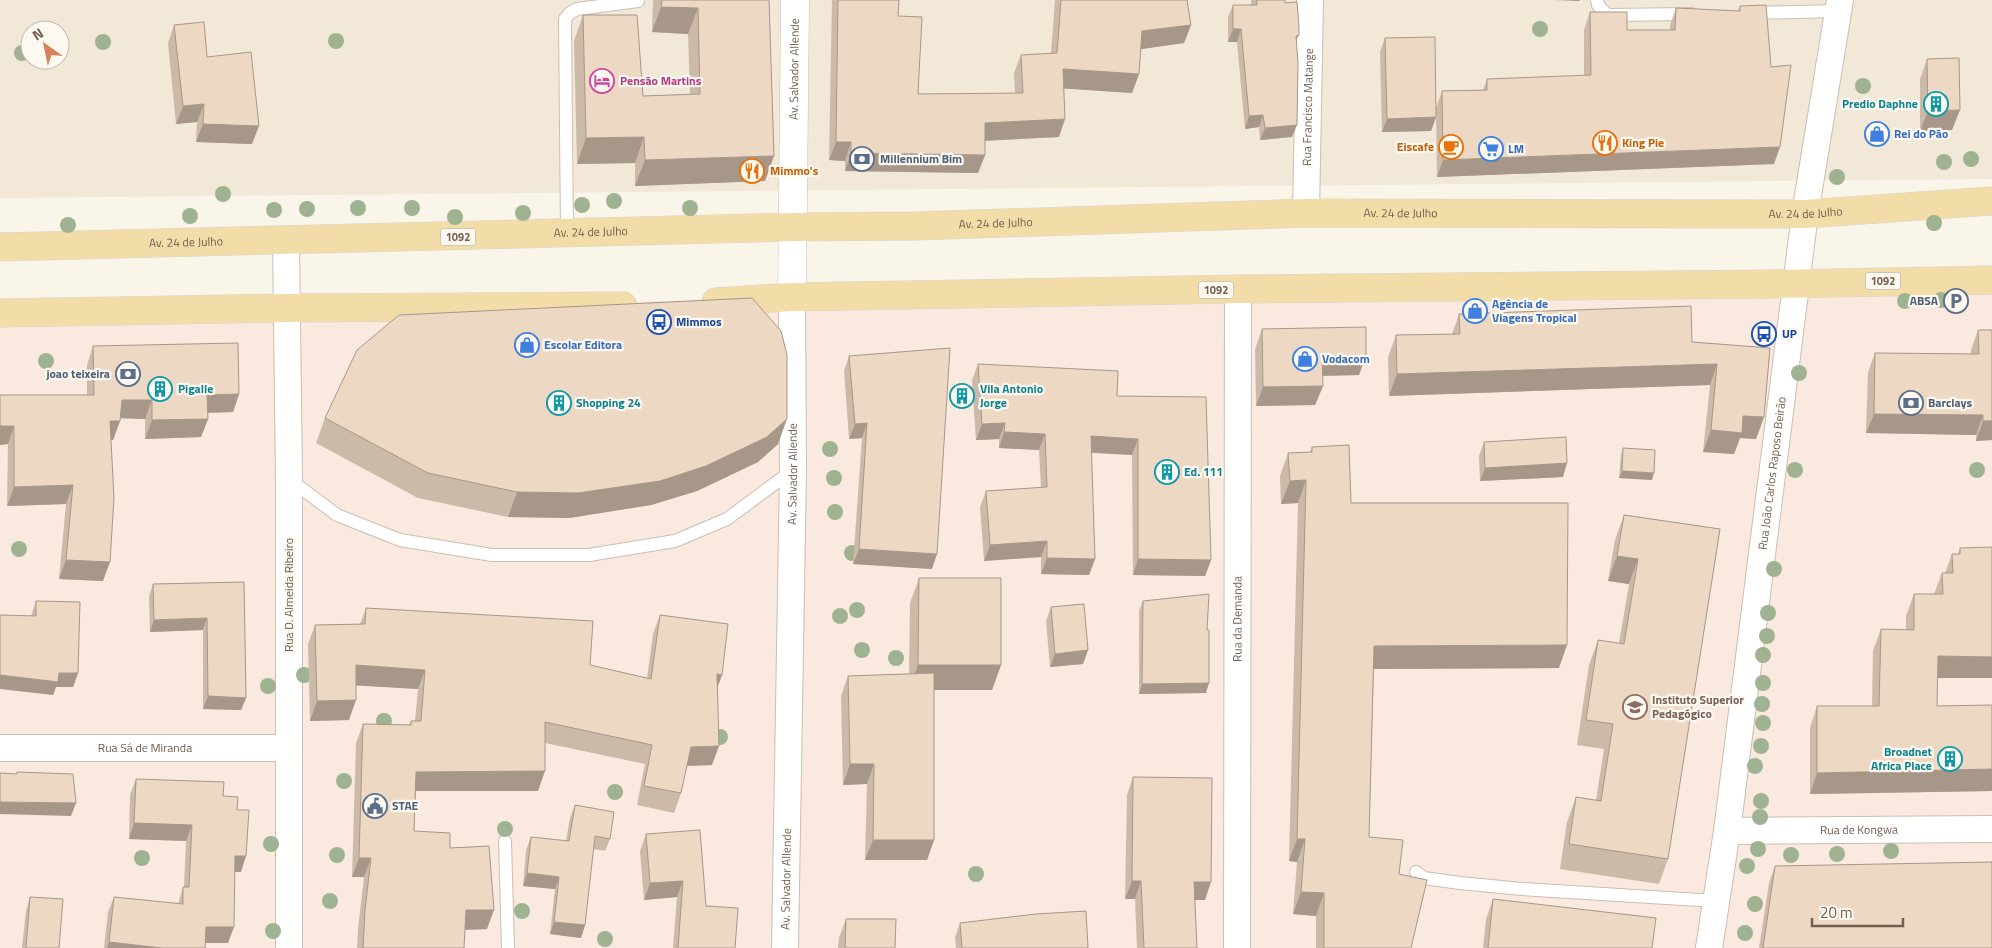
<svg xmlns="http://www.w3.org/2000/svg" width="1992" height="948" viewBox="0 0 1992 948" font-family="'Titillium Web',sans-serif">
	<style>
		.residential { fill: #f1e8d8; fill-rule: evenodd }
		.commercial { fill: #f9e9de }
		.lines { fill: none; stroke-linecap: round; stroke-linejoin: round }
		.service-casing { stroke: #ccbeb0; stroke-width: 14 }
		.minor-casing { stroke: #ccbeb0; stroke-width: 28 }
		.tertiary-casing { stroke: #ccbeb0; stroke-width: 29 }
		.primary-casing { stroke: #d8d2ce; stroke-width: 29 }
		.service { stroke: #fff; stroke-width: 12 }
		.minor { stroke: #fff; stroke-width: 26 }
		.tertiary { stroke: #fff; stroke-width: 28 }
		.primary { stroke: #f2dda9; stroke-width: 28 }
		.tree { fill: #9fb292 }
		.wall { fill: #ccbaa9 }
		.shaded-wall { fill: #a69789 }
		.building { fill: #edd8c4; stroke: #a69789 }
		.labels { text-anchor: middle; stroke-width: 4.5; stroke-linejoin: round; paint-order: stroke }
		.shield { fill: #fdf9f0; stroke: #9c8d7f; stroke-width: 1 }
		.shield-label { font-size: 11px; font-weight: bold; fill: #735f4f }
		.street-label { font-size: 12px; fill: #735f4f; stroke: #fdf9f0 }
		.hotel-label { font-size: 12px; font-weight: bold; fill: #b23c85; stroke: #fdf9f0; text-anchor: start }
		.culture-label { font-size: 12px; font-weight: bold; fill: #0d838f; stroke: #fdf9f0; text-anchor: start }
		.shop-label { font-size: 12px; font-weight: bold; fill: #366cbe; stroke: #fdf9f0; text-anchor: start }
		.food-label { font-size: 12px; font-weight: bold; fill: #c56008; stroke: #fdf9f0; text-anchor: start }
		.service-label { font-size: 12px; font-weight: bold; fill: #4e5e75; stroke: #fdf9f0; text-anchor: start }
		.transit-label { font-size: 12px; font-weight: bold; fill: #164399; stroke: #fdf9f0; text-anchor: start }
		.education-label { font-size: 12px; font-weight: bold; fill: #785e54; stroke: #fdf9f0; text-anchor: start }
	</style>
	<rect width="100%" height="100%" fill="#faf5e9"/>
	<path class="residential" d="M0,0H1992V179L0,198ZM30,30H60V60H30Z"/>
	<polygon class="commercial" points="1992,293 1992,948 0,948 0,305"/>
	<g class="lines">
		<defs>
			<g id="service">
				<polyline points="1597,0 1598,5 1607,15 1691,14"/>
				<polyline points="1751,13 1838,11"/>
				<polyline points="567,234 565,19 570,13 577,9 638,1"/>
				<polyline points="289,479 337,515 400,540 492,555 589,555 675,541 727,519 793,470"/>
				<polyline points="505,841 508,948"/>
				<polyline points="1416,872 1424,878 1460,883 1522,889 1715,901"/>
			</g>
			<g id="minor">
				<path id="s1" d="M1306,213L1310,0"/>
				<polyline points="286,241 289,479 289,948"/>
				<path id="s2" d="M0,748H289"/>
				<path id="s3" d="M1727,831L1992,829"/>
				<path id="s4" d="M785,948L793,470L792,297"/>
				<path id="s5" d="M1237,948L1238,289"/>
				<path id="s6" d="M1709,948L1727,831L1805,214L1840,0"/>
			</g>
			<g id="tertiary">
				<path id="s7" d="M792,297L795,0"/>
			</g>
			<g id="primary">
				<path id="s8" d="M0,247L794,227L916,226L1306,213L1805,214L1992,201"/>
				<polyline points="716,302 792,297 1238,289 1773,284 1992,280"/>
				<polyline points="0,313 287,308 623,306"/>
			</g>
		</defs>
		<use href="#service" class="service-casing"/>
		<use href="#minor" class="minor-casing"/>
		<use href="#tertiary" class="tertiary-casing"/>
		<use href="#primary" class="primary-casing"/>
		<use href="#service" class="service"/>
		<use href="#minor" class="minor"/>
		<use href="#tertiary" class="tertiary"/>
		<use href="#primary" class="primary"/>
	</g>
	<g class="tree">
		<circle cx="1540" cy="29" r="8"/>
		<circle cx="336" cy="41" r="8"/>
		<circle cx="103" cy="42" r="8"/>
		<circle cx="22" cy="53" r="8"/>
		<circle cx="1863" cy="86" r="8"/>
		<circle cx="1971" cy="159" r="8"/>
		<circle cx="1944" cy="162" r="8"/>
		<circle cx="1837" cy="177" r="8"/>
		<circle cx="223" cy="194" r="8"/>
		<circle cx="614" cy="201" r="8"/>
		<circle cx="582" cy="205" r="8"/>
		<circle cx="358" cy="208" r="8"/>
		<circle cx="412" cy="208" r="8"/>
		<circle cx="690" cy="208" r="8"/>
		<circle cx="307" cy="209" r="8"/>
		<circle cx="274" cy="210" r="8"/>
		<circle cx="523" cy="213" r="8"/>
		<circle cx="190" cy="216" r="8"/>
		<circle cx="455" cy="217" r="8"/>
		<circle cx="1934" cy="223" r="8"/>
		<circle cx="68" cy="225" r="8"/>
		<circle cx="1941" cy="300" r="8"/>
		<circle cx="1905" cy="301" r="8"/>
		<circle cx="46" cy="361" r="8"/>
		<circle cx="1799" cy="373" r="8"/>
		<circle cx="830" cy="449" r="8"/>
		<circle cx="1795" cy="470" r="8"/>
		<circle cx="1977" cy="470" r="8"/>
		<circle cx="834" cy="478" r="8"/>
		<circle cx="835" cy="512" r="8"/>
		<circle cx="19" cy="549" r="8"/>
		<circle cx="852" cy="553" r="8"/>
		<circle cx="1774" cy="569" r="8"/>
		<circle cx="857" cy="610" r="8"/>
		<circle cx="1768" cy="613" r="8"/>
		<circle cx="840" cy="616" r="8"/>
		<circle cx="1767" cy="636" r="8"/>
		<circle cx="862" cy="650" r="8"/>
		<circle cx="1763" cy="655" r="8"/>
		<circle cx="896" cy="658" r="8"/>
		<circle cx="304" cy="675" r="8"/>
		<circle cx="1763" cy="683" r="8"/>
		<circle cx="268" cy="686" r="8"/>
		<circle cx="1762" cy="704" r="8"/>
		<circle cx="384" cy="721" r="8"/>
		<circle cx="1763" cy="723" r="8"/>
		<circle cx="720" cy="737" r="8"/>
		<circle cx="1761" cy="746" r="8"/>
		<circle cx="1755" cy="766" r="8"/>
		<circle cx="344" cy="781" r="8"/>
		<circle cx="615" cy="792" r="8"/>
		<circle cx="1761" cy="801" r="8"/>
		<circle cx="1760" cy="817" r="8"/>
		<circle cx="505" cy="829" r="8"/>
		<circle cx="271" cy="844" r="8"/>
		<circle cx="1758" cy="849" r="8"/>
		<circle cx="1891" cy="851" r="8"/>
		<circle cx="1837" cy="854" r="8"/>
		<circle cx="337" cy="855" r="8"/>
		<circle cx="1791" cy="855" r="8"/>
		<circle cx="142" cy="858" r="8"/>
		<circle cx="1747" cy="866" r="8"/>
		<circle cx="976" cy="874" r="8"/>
		<circle cx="330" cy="901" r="8"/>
		<circle cx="1755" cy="904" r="8"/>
		<circle cx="522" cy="911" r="8"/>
		<circle cx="273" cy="931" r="8"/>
		<circle cx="1745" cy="933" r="8"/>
		<circle cx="605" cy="939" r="8"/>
	</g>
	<g class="wall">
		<polygon points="653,0 769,0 774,156 765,181 635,186 635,163 577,164 574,41 583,15 643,96 690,94 688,34 652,32"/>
		<polygon points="832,0 899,0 898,16 918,94 1015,93 1014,73 1021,55 1051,53 1055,0 1187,0 1191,25 1184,43 1141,49 1139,74 1132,93 1064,88 1059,137 985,141 985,155 978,173 845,171 845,161 829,160"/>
		<polygon points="1251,0 1285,0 1285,3 1299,35 1296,42 1292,137 1260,140 1259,127 1245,129 1237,42 1228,42 1228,17 1233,5 1251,5"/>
		<polygon points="1740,6 1774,164 1437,177 1436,108 1442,91 1483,90 1487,79 1584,76 1584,30 1590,12 1627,30 1670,30 1670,25 1676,8 1738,11"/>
		<polygon points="174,25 207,57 252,144 196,142 197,122 176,124 168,43"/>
		<polygon points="1385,38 1436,117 1431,131 1382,132 1380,52"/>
		<polygon points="1927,59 1952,130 1920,131 1920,79"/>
		<polygon points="1459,314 1692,342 1770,348 1764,417 1756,439 1740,438 1734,454 1703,452 1710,385 1389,396 1388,357 1396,335 1452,334"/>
		<polygon points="1262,329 1359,375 1322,376 1323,386 1315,405 1256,406 1255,349"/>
		<polygon points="1978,330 1992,440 1976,441 1976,435 1866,433 1868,372 1875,353 1971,354 1971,350"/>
		<polygon points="93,346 239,394 233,412 208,413 208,419 201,437 145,439 145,419 120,418 120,421 113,440 111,440 103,581 59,579 66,504 7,506 8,444 0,445 0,395 87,395 87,365"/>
		<polygon points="849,356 932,569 853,564 862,438 849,439 844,371"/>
		<polygon points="978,364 1117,396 1211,560 1205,576 1133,575 1132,455 1091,453 1095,559 1089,575 1041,574 1041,557 984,561 980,507 986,491 1041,488 1039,450 999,448 999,439 976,440 972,380"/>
		<polygon points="325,418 778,444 758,462 697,491 651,505 569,518 508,517 418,498 316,443"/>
		<polygon points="1484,442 1563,477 1480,481 1479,456"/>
		<polygon points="1312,447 1351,503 1559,668 1374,669 1369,837 1399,874 1411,948 1316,948 1316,916 1293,914 1297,862 1289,861 1298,503 1281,504 1280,476 1288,453 1310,452"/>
		<polygon points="1623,448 1652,480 1619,478 1621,455"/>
		<polygon points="1624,515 1720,529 1668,859 1659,884 1560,869 1567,822 1576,797 1596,800 1604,749 1577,745 1589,665 1598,640 1619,643 1629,584 1608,581 1615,540"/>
		<polygon points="1992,547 1992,678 1938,678 1937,706 1992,705 1992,791 1810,794 1810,728 1817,706 1872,706 1873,651 1881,629 1906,630 1906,616 1914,594 1934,594 1942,573 1945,573 1952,554 1958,554 1960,548"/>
		<polygon points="919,578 1001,665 992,690 934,690 934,840 927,860 865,860 867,784 843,785 841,696 848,676 909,674 910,603"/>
		<polygon points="244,582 246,698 241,710 203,709 203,630 150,632 149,596 153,584"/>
		<polygon points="36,601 78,673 73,687 56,687 53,695 31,616"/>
		<polygon points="1143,601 1206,693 1139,694 1139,611"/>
		<polygon points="1051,607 1088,650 1083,664 1050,667 1046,621"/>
		<polygon points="366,608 590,665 647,678 653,634 660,615 722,675 717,688 712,765 687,766 681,793 674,813 637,805 645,764 545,743 538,791 416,791 414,831 450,848 487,929 465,930 464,948 357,948 358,929 364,877 352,877 356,743 363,724 409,725 411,721 415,721 418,689 356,685 349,720 310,721 308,644 315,625 360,624"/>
		<polygon points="1133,777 1205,900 1195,900 1197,948 1137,948 1135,899 1125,899 1127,795"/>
		<polygon points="136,779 223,796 237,810 241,872 235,872 228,943 205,943 205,948 104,948 108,912 114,897 178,904 183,887 184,887 186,841 129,839 130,795"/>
		<polygon points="575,805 610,839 605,851 593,849 585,925 581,938 550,934 555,889 523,886 526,850 531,837 566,841 570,818"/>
		<polygon points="646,834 706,906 735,948 673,948 677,897 644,900 640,851"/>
		<polygon points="1775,866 1992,948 1759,948 1769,883"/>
		<polygon points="30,897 59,948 22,948 26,911"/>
		<polygon points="1493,899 1652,948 1483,948 1486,919"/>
		<polygon points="846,919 895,948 838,948 839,938"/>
		<polygon points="960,923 1088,948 956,948 955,937"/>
	</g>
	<g class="shaded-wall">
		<polygon points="1554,0 1580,0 1579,1"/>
		<polygon points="661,7 698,8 688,34 652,32"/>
		<polygon points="1191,25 1184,43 1135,50 1142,31"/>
		<polygon points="1233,29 1241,29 1237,42 1228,42"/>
		<polygon points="1063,69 1139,74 1132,93 1056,88"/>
		<polygon points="204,104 197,122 176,124 183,106"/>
		<polygon points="1960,110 1952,130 1920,131 1928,111"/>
		<polygon points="1263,115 1259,127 1245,129 1249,116"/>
		<polygon points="1436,117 1431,131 1382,132 1387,119"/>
		<polygon points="1065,119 1059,137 978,141 985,123"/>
		<polygon points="203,124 259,126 252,144 196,142"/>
		<polygon points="1297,125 1292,137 1260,140 1265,128"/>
		<polygon points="644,137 635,163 577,164 586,138"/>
		<polygon points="836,142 851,142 845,161 829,160"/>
		<polygon points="1780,147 1774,164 1437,177 1443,160"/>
		<polygon points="851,153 985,155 978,173 845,171"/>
		<polygon points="774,156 765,181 635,186 645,160"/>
		<polygon points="1322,356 1366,356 1359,375 1315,376"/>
		<polygon points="1717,364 1710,385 1389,396 1397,374"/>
		<polygon points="1323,386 1315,405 1256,406 1263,387"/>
		<polygon points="239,394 233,412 201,413 207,395"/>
		<polygon points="122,400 152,400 145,419 115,418"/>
		<polygon points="1874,414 1983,415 1976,435 1866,433"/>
		<polygon points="1743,416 1764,417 1756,439 1740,438 1734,454 1703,452 1711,430"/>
		<polygon points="208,419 201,437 145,439 152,420"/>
		<polygon points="787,419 778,444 758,462 697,491 651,505 569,518 508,517 517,492"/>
		<polygon points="110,421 120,421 113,440 103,440"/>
		<polygon points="1983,421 1992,421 1992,440 1976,441"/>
		<polygon points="867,423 862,438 849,439 855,424"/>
		<polygon points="1005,423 999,439 976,440 982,424"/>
		<polygon points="0,426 14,426 8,444 0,445"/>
		<polygon points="1004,432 1045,434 1039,450 999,448"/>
		<polygon points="1091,436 1138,439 1132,455 1085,452"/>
		<polygon points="1567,463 1563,477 1480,481 1485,468"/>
		<polygon points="1622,471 1654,473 1652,480 1619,478"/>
		<polygon points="1306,480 1298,503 1281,504 1290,481"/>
		<polygon points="73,485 66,504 7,506 14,487"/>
		<polygon points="1047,541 1041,557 984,561 990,545"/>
		<polygon points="859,549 937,554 932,569 853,564"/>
		<polygon points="1617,556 1638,559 1629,584 1608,581"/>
		<polygon points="1047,558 1095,559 1089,575 1041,574"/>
		<polygon points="1138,559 1211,560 1205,576 1133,575"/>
		<polygon points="66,560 110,562 103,581 59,579"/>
		<polygon points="207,618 203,630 150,632 154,620"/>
		<polygon points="1567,645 1559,668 1366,669 1374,646"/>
		<polygon points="1088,650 1083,664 1050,667 1055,654"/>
		<polygon points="1938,656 1992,657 1992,678 1930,678"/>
		<polygon points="356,665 425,670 418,689 349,685"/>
		<polygon points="918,665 1001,665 992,690 909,690"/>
		<polygon points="78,673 73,687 56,687 53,695 0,689 0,675"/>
		<polygon points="717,674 722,675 715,694"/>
		<polygon points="1209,683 1206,693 1139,694 1142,684"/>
		<polygon points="208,696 246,698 241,710 203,709"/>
		<polygon points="356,700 349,720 310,721 317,701"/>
		<polygon points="719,746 712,765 684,766 691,747"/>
		<polygon points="850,764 874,764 867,784 843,785"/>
		<polygon points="1992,769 1992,791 1810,794 1817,773"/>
		<polygon points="545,771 538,791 409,791 416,772"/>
		<polygon points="0,802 76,803 71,816 0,814"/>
		<polygon points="134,823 192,825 186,841 129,839"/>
		<polygon points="1297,839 1305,839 1297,862 1289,861"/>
		<polygon points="873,840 934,840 927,860 865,860"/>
		<polygon points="235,856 246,856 241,872 230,872"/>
		<polygon points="359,858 371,858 364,877 352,877"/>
		<polygon points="527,873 559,877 555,889 523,886"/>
		<polygon points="683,881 677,897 644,900 650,883"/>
		<polygon points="1132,881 1141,881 1135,899 1125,899"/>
		<polygon points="1194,882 1211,882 1205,900 1188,900"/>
		<polygon points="1301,892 1324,893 1316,916 1293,914"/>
		<polygon points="466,910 494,910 487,929 459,930"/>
		<polygon points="554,922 585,925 581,938 550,934"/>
		<polygon points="206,927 234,927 228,943 200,943"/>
		<polygon points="109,942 162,948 107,948"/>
	</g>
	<g class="building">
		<polygon points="662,0 769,0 774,156 645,160 644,137 586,138 583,15 637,15 643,96 700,94 698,8 661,7"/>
		<polygon points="838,0 899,0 898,16 922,17 918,94 1023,93 1021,55 1057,53 1061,0 1187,0 1191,25 1142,31 1139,74 1063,69 1065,119 985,123 985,155 851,153 851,142 836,142"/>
		<polygon points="1257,0 1285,0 1285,3 1297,2 1299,26 1299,35 1296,36 1298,62 1297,125 1265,128 1263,115 1249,116 1241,29 1233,29 1233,5 1257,5"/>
		<polygon points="1766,5 1771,67 1791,65 1780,147 1443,160 1442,91 1487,90 1487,79 1591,75 1590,12 1627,12 1627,30 1675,30 1676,8 1740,11 1740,6"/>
		<polygon points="204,22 207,57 251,52 259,126 203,124 204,104 183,106 174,25"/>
		<polygon points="1435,37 1436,117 1387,119 1385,38"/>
		<polygon points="1959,58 1960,110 1928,111 1927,59"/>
		<polygon points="752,298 781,331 787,355 787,419 767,437 706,466 660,481 578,493 517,492 428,473 325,418 357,350 399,315"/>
		<polygon points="1691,306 1692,342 1770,348 1764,417 1743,416 1742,433 1711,430 1717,364 1397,374 1396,335 1460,334 1459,314"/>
		<polygon points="1366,327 1366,356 1322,356 1323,386 1263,387 1262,329"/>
		<polygon points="1978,330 1992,330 1992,421 1983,421 1983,415 1874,414 1875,353 1979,354"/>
		<polygon points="238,343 239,394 207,395 208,419 152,420 152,400 122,400 120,421 110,421 114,498 110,562 66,560 73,485 14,487 14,426 0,426 0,395 94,395 93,346"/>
		<polygon points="950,348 937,554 859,549 867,423 855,424 849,356"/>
		<polygon points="978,364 1118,371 1117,396 1206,397 1211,560 1138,559 1138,439 1091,436 1095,559 1047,558 1047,541 990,545 986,491 1047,487 1045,434 1004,432 1005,423 982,424"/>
		<polygon points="1566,437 1567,463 1485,468 1484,442"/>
		<polygon points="1349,445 1351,503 1568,503 1567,645 1374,646 1369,837 1403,840 1399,874 1427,880 1411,948 1324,948 1324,893 1301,892 1305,839 1297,839 1306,480 1290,481 1288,453 1312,452 1312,447"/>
		<polygon points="1623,448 1655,450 1654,473 1622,471"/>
		<polygon points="1624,515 1720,529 1668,859 1569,844 1576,797 1601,801 1613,724 1586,720 1598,640 1624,644 1638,559 1617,556"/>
		<polygon points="1992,547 1992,657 1938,656 1937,706 1992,705 1992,769 1817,773 1817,706 1879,706 1881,629 1914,630 1914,594 1943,594 1942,573 1953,573 1952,554 1960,554 1960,548"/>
		<polygon points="919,578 1001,578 1001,665 918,665"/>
		<polygon points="244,582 246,698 208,696 207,618 154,620 153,584"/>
		<polygon points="1209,594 1207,630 1209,630 1209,683 1142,684 1143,601"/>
		<polygon points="36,601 80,602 78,673 59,673 58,682 0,675 0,615 36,616"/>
		<polygon points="1084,604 1088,650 1055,654 1051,607"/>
		<polygon points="366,608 593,621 590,665 651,679 660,615 728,624 722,675 717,674 719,746 691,747 681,793 644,786 652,745 545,722 545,771 416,772 414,831 450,833 450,848 489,846 494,910 466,910 464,948 363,948 365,910 371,858 359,858 363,724 411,725 411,721 421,721 425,670 356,665 356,700 317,701 315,625 365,624"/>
		<polygon points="934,673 934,840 873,840 874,764 850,764 848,676"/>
		<polygon points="17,772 73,774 76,803 0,802 0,773 17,774"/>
		<polygon points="1133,777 1212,778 1211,882 1194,882 1197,948 1144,948 1141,881 1132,881"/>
		<polygon points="136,779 224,782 223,796 238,797 237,810 249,810 246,856 235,856 234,927 206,927 205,948 162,948 109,942 114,897 183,904 183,887 189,887 192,825 134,823"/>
		<polygon points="575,805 614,812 610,839 595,836 585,925 554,922 559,877 527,873 531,837 569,841"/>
		<polygon points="700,830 706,906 738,908 735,948 678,948 683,881 650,883 646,834"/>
		<polygon points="1992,862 1992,948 1763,948 1775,866"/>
		<polygon points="30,897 63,899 59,948 26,948"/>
		<polygon points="1493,899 1656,918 1652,948 1488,948"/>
		<polygon points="1086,911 1088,948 962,948 960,923 1036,914"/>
		<polygon points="846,919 896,919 895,948 845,948"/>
	</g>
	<defs>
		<symbol id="hotel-ring" viewBox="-11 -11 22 22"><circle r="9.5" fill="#fdf9f0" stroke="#d1479c" stroke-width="1.5"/><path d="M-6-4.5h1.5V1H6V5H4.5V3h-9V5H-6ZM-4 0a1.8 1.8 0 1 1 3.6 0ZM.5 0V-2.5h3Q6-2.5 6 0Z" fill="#d1479c"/></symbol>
		<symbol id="building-ring" viewBox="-11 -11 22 22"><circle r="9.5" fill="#fdf9f0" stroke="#0f9aa8" stroke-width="1.5"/><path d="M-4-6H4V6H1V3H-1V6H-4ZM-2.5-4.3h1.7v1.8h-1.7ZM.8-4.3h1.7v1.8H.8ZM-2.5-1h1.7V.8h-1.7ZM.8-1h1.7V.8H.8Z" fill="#0f9aa8"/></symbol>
		<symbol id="shop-ring" viewBox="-11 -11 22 22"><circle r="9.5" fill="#fdf9f0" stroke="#3f7fe0" stroke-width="1.5"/><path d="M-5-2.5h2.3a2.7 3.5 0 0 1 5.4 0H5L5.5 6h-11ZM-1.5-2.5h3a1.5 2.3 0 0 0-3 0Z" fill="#3f7fe0"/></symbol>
		<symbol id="restaurant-ring" viewBox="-11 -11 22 22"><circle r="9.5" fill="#fdf9f0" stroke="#e8710a" stroke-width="1.5"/><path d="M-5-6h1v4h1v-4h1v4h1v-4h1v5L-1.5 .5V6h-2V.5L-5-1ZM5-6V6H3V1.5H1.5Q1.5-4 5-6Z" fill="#e8710a"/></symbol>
		<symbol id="cafe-ring" viewBox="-11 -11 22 22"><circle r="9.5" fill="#fdf9f0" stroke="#e8710a" stroke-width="1.5"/><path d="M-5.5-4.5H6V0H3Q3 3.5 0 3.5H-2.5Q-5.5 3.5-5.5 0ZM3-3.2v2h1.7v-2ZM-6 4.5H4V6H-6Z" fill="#e8710a"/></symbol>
		<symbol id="supermarket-ring" viewBox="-11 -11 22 22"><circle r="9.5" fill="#fdf9f0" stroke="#3f7fe0" stroke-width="1.5"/><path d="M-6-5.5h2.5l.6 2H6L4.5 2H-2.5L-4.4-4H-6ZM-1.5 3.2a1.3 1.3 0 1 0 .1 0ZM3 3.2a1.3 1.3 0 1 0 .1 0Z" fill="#3f7fe0"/></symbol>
		<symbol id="bank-ring" viewBox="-11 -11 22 22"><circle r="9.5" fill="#fdf9f0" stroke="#5c6f8a" stroke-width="1.5"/><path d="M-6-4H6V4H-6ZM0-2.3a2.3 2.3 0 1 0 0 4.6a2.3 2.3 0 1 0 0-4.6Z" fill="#5c6f8a"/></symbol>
		<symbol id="parking-ring" viewBox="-11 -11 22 22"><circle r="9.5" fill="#fdf9f0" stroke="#5c6f8a" stroke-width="1.5"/><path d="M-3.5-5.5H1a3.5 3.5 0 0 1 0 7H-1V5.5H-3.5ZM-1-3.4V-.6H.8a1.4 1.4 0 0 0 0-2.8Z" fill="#5c6f8a"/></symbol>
		<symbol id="bus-ring" viewBox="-11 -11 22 22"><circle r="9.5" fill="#fdf9f0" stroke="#1a4fb4" stroke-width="1.5"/><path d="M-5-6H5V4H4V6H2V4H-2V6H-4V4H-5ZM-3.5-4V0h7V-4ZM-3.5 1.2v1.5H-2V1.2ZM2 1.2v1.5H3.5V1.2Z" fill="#1a4fb4"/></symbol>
		<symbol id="university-ring" viewBox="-11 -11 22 22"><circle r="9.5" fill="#fdf9f0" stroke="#8d6e63" stroke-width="1.5"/><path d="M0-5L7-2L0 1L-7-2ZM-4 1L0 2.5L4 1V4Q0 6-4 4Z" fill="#8d6e63"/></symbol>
		<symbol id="civic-ring" viewBox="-11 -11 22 22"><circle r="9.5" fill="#fdf9f0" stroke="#5c6f8a" stroke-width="1.5"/><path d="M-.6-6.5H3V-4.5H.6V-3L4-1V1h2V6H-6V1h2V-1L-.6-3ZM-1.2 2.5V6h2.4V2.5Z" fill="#5c6f8a"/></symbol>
	</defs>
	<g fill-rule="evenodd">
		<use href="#hotel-ring" x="588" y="67" width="28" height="28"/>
		<use href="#building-ring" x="1922" y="90" width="28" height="28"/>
		<use href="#shop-ring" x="1863" y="120" width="28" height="28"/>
		<use href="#restaurant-ring" x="1591" y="129" width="28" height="28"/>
		<use href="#cafe-ring" x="1437" y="133" width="28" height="28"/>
		<use href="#supermarket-ring" x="1477" y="135" width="28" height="28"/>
		<use href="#bank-ring" x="848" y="145" width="28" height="28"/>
		<use href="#restaurant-ring" x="738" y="157" width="28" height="28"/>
		<use href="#parking-ring" x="1942" y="287" width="28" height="28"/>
		<use href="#shop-ring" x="1461" y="297" width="28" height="28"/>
		<use href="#bus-ring" x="645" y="308" width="28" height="28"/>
		<use href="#bus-ring" x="1750" y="320" width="28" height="28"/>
		<use href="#shop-ring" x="513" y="331" width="28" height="28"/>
		<use href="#shop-ring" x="1291" y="345" width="28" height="28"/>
		<use href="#bank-ring" x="114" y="360" width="28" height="28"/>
		<use href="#building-ring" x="146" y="375" width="28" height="28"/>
		<use href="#building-ring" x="948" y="382" width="28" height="28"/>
		<use href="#building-ring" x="545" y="389" width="28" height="28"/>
		<use href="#bank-ring" x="1897" y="389" width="28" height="28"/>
		<use href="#building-ring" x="1153" y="458" width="28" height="28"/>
		<use href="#university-ring" x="1621" y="693" width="28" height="28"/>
		<use href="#building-ring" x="1936" y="745" width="28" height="28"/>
		<use href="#civic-ring" x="361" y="792" width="28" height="28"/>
	</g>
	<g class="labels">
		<g class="shield">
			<rect x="440.5" y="228.5" width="35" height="17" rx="4"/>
			<rect x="1865.5" y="272.5" width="35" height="17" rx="4"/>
			<rect x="1198.5" y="281.5" width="35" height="17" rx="4"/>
		</g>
		<g class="shield-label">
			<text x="458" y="241">1092</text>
			<text x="1883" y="285">1092</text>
			<text x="1216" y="294">1092</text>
		</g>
		<g class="street-label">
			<text dy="4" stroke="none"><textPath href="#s7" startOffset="228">Av. Salvador Allende</textPath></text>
			<text dy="4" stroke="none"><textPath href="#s1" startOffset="106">Rua Francisco Matange</textPath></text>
			<text dy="4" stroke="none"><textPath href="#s8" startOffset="1806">Av. 24 de Julho</textPath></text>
			<text dy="4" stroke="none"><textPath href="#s8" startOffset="1401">Av. 24 de Julho</textPath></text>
			<text dy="4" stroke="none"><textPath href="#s8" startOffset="996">Av. 24 de Julho</textPath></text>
			<text dy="4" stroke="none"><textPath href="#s8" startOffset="591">Av. 24 de Julho</textPath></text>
			<text dy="4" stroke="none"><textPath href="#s8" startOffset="186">Av. 24 de Julho</textPath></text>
			<text dy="4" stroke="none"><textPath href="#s4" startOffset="474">Av. Salvador Allende</textPath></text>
			<text dy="4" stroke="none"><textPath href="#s6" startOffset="479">Rua João Carlos Raposo Beirão</textPath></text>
			<text transform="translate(289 595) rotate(-90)" y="4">Rua D. Almeida Ribeiro</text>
			<text dy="4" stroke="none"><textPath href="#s5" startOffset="329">Rua da Demanda</textPath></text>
			<text dy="4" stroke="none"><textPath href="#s2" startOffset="145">Rua Sá de Miranda</textPath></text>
			<text dy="4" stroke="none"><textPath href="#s3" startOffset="132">Rua de Kongwa</textPath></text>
			<text dy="4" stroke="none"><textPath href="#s4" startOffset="69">Av. Salvador Allende</textPath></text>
		</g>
		<g class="hotel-label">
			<text x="620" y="85">Pensão Martins</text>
		</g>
		<g class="culture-label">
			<text x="1918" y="108" text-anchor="end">Predio Daphne</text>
			<text x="178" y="393">Pigalle</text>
			<text x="980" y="393">Vila Antonio<tspan x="980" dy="14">Jorge</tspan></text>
			<text x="576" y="407">Shopping 24</text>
			<text x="1184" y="476">Ed. 111</text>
			<text x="1932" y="756" text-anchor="end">Broadnet<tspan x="1932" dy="14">Africa Place</tspan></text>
		</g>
		<g class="shop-label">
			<text x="1894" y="138">Rei do Pão</text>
			<text x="1508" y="153">LM</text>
			<text x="1492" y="308">Agência de<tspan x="1492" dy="14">Viagens Tropical</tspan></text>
			<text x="544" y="349">Escolar Editora</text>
			<text x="1322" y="363">Vodacom</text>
		</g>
		<g class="food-label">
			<text x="1622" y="147">King Pie</text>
			<text x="1434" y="151" text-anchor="end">Eiscafe</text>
			<text x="770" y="175">Mimmo's</text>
		</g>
		<g class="service-label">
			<text x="880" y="163">Millennium Bim</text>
			<text x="1938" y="305" text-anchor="end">ABSA</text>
			<text x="110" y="378" text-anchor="end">joao teixeira</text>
			<text x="1928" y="407">Barclays</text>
			<text x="392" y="810">STAE</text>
		</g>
		<g class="transit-label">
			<text x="676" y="326">Mimmos</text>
			<text x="1782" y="338">UP</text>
		</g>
		<g class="education-label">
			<text x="1652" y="704">Instituto Superior<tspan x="1652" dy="14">Pedagógico</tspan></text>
		</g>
	</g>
	<g transform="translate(45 45) rotate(327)"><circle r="24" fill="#fdf9f0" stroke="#c6bbb0"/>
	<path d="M0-4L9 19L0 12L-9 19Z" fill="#d8815b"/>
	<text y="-8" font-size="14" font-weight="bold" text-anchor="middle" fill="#735f4f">N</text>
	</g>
	<path d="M1812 918v8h91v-8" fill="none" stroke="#735f4f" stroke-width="2.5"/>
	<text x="1820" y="918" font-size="15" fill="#735f4f" stroke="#fdf9f0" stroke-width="4" paint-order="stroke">20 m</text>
</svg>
